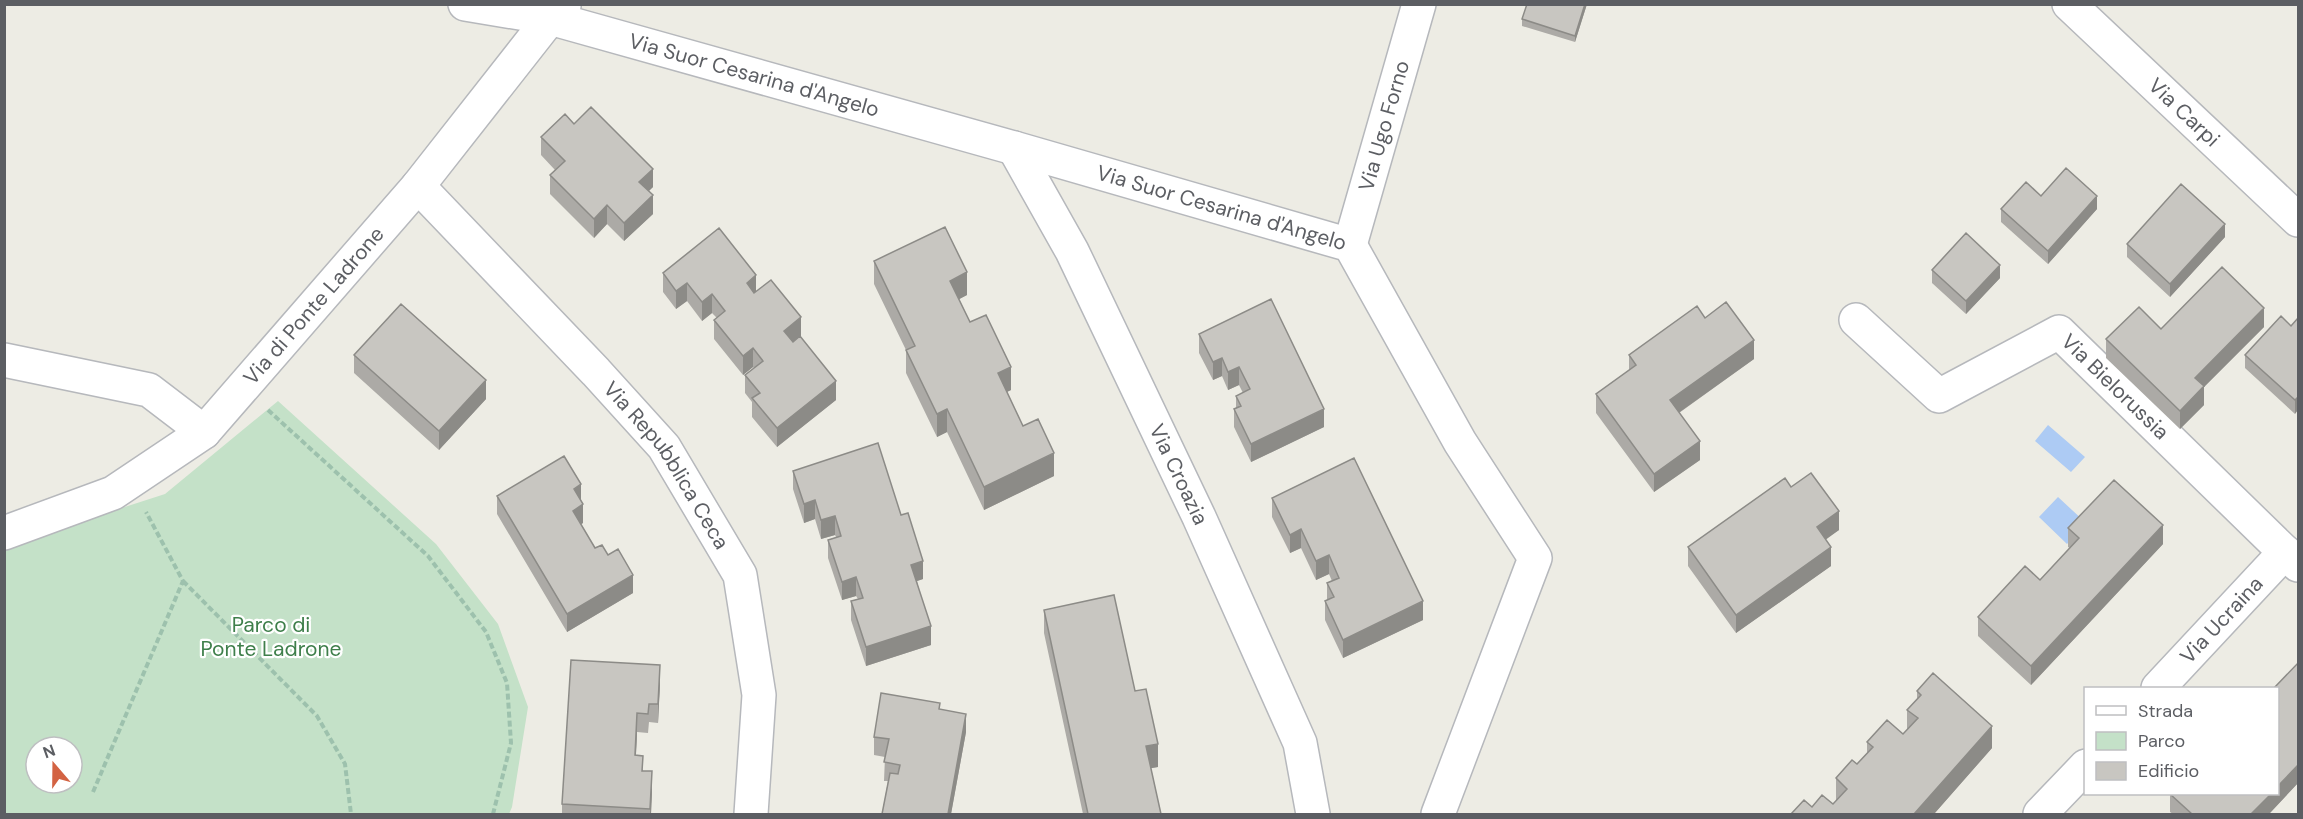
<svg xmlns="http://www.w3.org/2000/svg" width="2303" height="819" font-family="'DM Sans',sans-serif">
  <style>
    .green { fill: #c4e1c8; fill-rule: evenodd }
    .water { fill: #adcbf4 }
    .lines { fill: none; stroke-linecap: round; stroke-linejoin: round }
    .minor-casing { stroke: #b6b8bc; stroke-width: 36 }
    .path { stroke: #9dc1ad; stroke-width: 4; stroke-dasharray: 6 3; stroke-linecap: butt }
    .minor { stroke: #fff; stroke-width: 33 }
    .wall { fill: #acaaa6 }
    .shaded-wall { fill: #8c8b87 }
    .building { fill: #c8c6c1; stroke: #8c8b87; stroke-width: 1.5 }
    .labels { text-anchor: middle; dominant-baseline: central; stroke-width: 4.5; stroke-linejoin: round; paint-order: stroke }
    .street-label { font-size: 21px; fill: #5c5e63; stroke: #fff }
    .park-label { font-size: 21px; fill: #3f7f4b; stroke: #fff }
  </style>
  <rect width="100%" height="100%" fill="#edece4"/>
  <path class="green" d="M278,401L436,544L498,624L528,707L512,807L509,814H5L4,546L165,494ZM36,747H72V783H36Z"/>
  <path class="water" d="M2048,425L2085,457L2071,472L2035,441Z
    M2058,497L2086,523L2067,544L2039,517Z"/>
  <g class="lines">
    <g class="minor-casing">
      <g id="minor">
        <path id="s1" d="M465,4L550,18L1014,148L1350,245L1460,442L1535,558L1438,814"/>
        <path id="s2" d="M2069,4L2298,220"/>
        <path id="s3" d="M1014,148L1072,251L1199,517L1300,743L1313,814"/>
        <path id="s4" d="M418,186L596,372L664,447L740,575L759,695L751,814"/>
        <path id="s5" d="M1350,245L1419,4"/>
        <path id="s6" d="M1856,320L1939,396L2059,332L2298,565"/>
        <path d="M4,360L149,390L204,432"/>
        <path id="s7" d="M4,533L113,493L204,432L418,186L550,18L564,6"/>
        <path id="s8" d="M2158,688L2285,552"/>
        <path d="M2040,814L2086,766"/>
      </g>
    </g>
    <path class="path" d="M268,410L428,556L486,632L507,683L511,743L493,814
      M183,581L317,716L345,764L351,814
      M93,792L183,581L146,512"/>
    <use href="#minor" class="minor"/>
  </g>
  <path class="wall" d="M1527,4H1587L1575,42L1522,26V19Z
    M574,124L653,187L649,191L653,214L624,241L607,224L594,238L550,194V175L555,170L541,155V137Z
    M2041,196L2097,209L2048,264L2001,222V209Z
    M2225,237L2170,297L2127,257V244Z
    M874,261L967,295L959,299L970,322L1011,390L1007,392L1023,426L1054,476L984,510L947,432L937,437L906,373V350L874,284Z
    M1932,270L2000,278L1966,314L1932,283Z
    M663,273L756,291L801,336H800L836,400L777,447L752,417V402L745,393V375L754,368L753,367L743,375L714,339V320L717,318L712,313L702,321L687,301L676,309L663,292Z
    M1705,318L1754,359L1679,413L1700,460L1654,492L1596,413V394L1629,370V355Z
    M2298,318L2295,414L2245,368V355L2291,326Z
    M2264,327L2204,387V405L2180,429L2106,358V339L2161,329Z
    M1199,334L1324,427L1251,462L1234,427V409L1236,408V396L1243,393L1239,385L1228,390L1222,376L1213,380L1199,353Z
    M354,355L486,399L439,450L354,373Z
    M793,471L923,579L917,581L931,645L866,666L851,620V601L858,599L856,596L842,600L828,558V540L836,537L835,535L821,539L815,519L804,523L793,489Z
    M1791,487L1839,530L1825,539L1831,566L1736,633L1688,566V547Z
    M497,496L581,502L583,523L581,524L595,548L608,555L633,593L567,632L497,514Z
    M1272,498L1423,620L1343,658L1325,620V601L1327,600V583L1332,581L1329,574L1316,580L1301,548L1290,553L1272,517Z
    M2068,528L2163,544L2031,685L1978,636V617L2040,580L2070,548L2068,547Z
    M1044,610L1135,691L1158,767L1151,768L1161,814H1083L1044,633Z
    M660,683L658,723L649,722L648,733L637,732L636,755L652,790L651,814H562V804Z
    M1917,691L1992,748L1934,814H1791L1812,807L1833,804L1836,801V778L1857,764L1867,753V742L1903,734L1907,730V710L1917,699Z
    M940,709L966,732L951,814H882L888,781H884L885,757L874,755V737Z
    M2298,783L2269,814H2173L2170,812V794H2277Z"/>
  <path class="shaded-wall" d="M1585,4H1587L1575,42V36Z
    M653,169V187L639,200V182Z
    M653,195V214L624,241V223Z
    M2097,196V209L2048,264V251Z
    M607,205V224L594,238V219Z
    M2225,224V237L2170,297V284Z
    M2000,265V278L1966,314V301Z
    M967,272V295L950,304V281Z
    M756,275V294L747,301V283Z
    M687,283V301L676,309V291Z
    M712,294V313L702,321V302Z
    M2264,308V327L2204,387V405L2180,429V411L2195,378Z
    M801,317V336L784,349V331Z
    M1754,340V359L1670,419V400Z
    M753,348V367L743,375V356Z
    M1222,358V376L1213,380V362Z
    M1011,367V390L998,396V373Z
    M1239,367V385L1228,390V372Z
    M486,380V399L439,450V431Z
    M836,381V400L777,447V428Z
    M2298,397V410L2295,414V400Z
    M947,409V432L937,437V414Z
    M1324,409V427L1251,462V444Z
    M1700,441V460L1654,492V474Z
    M1054,453V476L984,510V487Z
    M581,484V503L574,489Z
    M815,500V519L804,523V504Z
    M583,504V523L573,529V511Z
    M1839,511V530L1817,546V527Z
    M835,516V535L821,539V520Z
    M2163,525V544L2031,685V666Z
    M1301,529V548L1290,553V535Z
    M1831,547V566L1736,633V615Z
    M1329,555V574L1316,580V561Z
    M923,561V579L911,583V565Z
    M633,575V593L567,632V614Z
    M856,577V596L842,600V582Z
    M1423,601V620L1343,658V640Z
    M931,626V645L866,666V647Z
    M660,665V683L658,723V704Z
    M637,713V732L635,774V755Z
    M966,714V732L951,814H948Z
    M1992,726V748L1934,814H1914Z
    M1158,744V767L1146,769V746Z
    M2298,765V783L2269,814H2251L2271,794H2277V787Z
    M652,771V790L651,814H650Z"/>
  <path class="building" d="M1527,4H1585L1575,36L1522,19Z
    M591,107L653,169L639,182L653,195L624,223L607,205L594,219L550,175L565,161L541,137L565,114L574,124Z
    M2066,168L2097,196L2048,251L2001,209L2026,182L2041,196Z
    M2181,184L2225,224L2170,284L2127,244Z
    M945,227L967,272L950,281L970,322L986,315L1011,367L998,373L1023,426L1038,419L1054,453L984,487L947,409L937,414L906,350L915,346L874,261Z
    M719,228L756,275L747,283L754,293L771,280L801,317L784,331L793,342L800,336L836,381L777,428L752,398L760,393L745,375L763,361L753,348L743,356L714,320L725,311L712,294L702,302L687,283L676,291L663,273Z
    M1966,233L2000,265L1966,301L1932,270Z
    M2222,267L2264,308L2195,378L2204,386L2180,411L2106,339L2139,307L2161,329Z
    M1271,299L1324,409L1251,444L1234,409L1241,406L1236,396L1250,389L1239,367L1228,372L1222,358L1213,362L1199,334Z
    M1726,302L1754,340L1670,400L1700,441L1654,474L1596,394L1636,365L1629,355L1697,306L1705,318Z
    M401,304L486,380L439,431L354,355Z
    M2281,316L2291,326L2298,318V397L2295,400L2245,355Z
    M878,443L901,515L908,513L923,561L911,565L931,626L866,647L851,601L863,598L856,577L842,582L828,540L841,536L835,516L821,520L815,500L804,504L793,471Z
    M564,456L581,484L574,489L583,504L573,511L595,548L602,545L608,555L618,549L633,575L567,614L497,496Z
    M1354,458L1423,601L1343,640L1325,601L1334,597L1327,583L1339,578L1329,555L1316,561L1301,529L1290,535L1272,498Z
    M1811,473L1839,511L1817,527L1831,547L1736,615L1688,547L1785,478L1791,487Z
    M2114,480L2163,525L2031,666L1978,617L2025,566L2040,580L2079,538L2068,528Z
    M1114,595L1135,691L1146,689L1158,744L1146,746L1161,814H1088L1044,610Z
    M571,660L660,665L658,704H649L648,714L637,713L635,755L643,756L642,771H652L650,809L562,804Z
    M2298,663V765L2277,787V688H2274Z
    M1933,673L1992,726L1914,814H1791L1804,800L1812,807L1822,795L1833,804L1847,789L1836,778L1852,760L1857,764L1873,747L1867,742L1887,720L1903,734L1918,718L1907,710L1921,695L1917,691Z
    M881,693L940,703L939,709L966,714L948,814H882L890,773L898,774L900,765L884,762L889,739L874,737Z
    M2170,794H2271L2251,814H2192Z"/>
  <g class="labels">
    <g class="street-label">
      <text stroke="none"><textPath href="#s1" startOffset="298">Via Suor Cesarina d'Angelo</textPath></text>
      <text stroke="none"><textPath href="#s2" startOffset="158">Via Carpi</textPath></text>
      <text stroke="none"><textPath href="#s5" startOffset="124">Via Ugo Forno</textPath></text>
      <text stroke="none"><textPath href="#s1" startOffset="784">Via Suor Cesarina d'Angelo</textPath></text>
      <text stroke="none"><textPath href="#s7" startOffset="393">Via di Ponte Ladrone</textPath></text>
      <text stroke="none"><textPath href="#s6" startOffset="327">Via Bielorussia</textPath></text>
      <text stroke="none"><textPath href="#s4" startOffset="375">Via Repubblica Ceca</textPath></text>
      <text stroke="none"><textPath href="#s3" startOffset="366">Via Croazia</textPath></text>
      <text stroke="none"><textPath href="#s8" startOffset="93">Via Ucraina</textPath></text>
    </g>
    <g class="park-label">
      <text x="271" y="625">Parco di<tspan x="271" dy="24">Ponte Ladrone</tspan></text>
    </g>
  </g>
  <rect width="2303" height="819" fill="none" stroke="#5c5e63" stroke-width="12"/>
  <rect x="2084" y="687" width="195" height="108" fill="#ffffff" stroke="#bebfc1" stroke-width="1.5"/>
  <rect x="2096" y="706" width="30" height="9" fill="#ffffff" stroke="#bebfc1" stroke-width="1.5"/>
  <text x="2138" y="717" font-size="18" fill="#5c5e63">Strada</text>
  <rect x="2096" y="732" width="30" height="18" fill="#c4e1c8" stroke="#bebfc1" stroke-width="1.5"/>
  <text x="2138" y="747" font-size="18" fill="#5c5e63">Parco</text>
  <rect x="2096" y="762" width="30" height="18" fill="#c8c6c1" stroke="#bebfc1" stroke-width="1.5"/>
  <text x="2138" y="777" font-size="18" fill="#5c5e63">Edificio</text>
  <g transform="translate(54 765) rotate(340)"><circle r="28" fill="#ffffff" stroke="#bebfc1" stroke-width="1.5"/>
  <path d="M0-4.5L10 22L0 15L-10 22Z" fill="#d36343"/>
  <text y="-9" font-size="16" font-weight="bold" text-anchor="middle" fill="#5c5e63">N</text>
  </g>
</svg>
